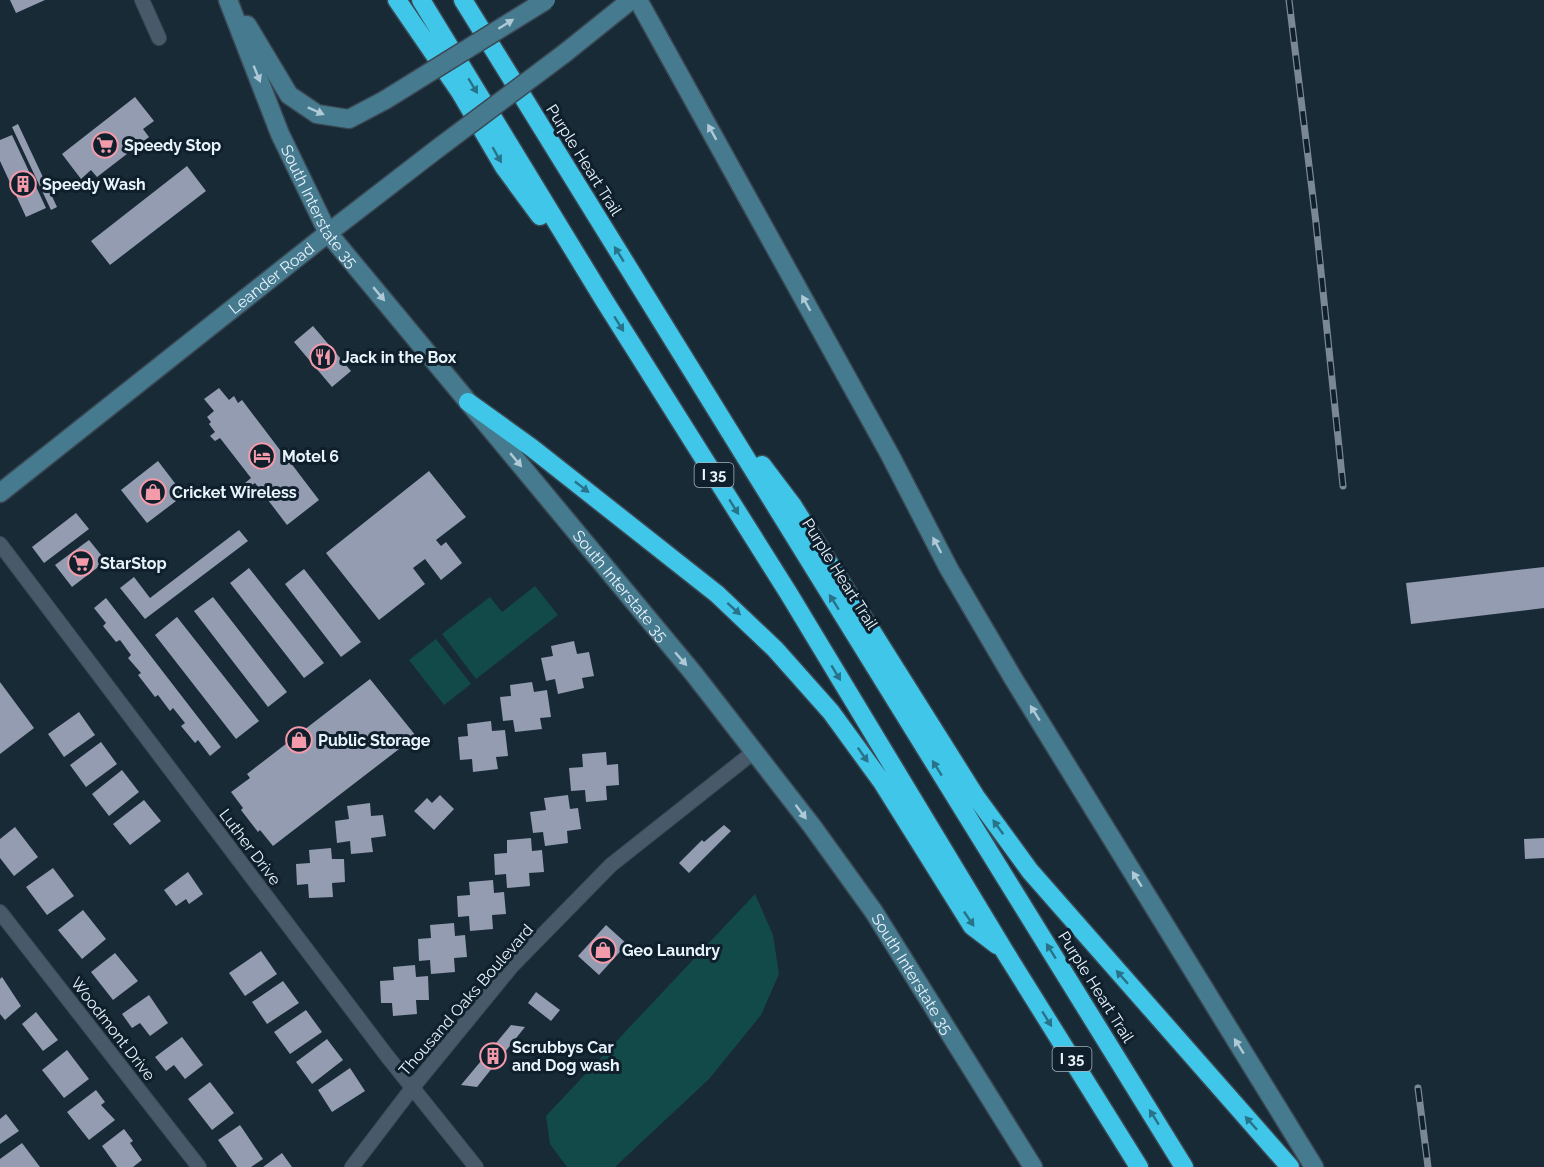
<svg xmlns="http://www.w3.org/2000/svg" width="1544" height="1167" font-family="Raleway,sans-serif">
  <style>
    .water { fill: #124a49 }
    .building { fill: #939cb1 }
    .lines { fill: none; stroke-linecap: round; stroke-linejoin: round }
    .street-casing { stroke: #3a4853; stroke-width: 16 }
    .secondary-casing { stroke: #3a4853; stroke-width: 21 }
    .highway-casing { stroke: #3a4853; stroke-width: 21 }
    .street { stroke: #485a69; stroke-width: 14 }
    .secondary { stroke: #467a8f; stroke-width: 18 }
    .highway { stroke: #40c6e8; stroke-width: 18 }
    .rail-casing { stroke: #7a8893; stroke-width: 7 }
    .rail { stroke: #0f202c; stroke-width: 4.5; stroke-dasharray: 14; stroke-linecap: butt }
    .secondary-bridge-casing { stroke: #3a4853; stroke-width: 21; stroke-linecap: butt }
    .secondary-bridge { stroke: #467a8f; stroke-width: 18 }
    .oneway { fill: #afc9d6 }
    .oneway2 { fill: #28738a }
    .labels { text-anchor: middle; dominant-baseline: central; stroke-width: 6; stroke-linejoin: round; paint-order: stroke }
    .shield { fill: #0f202c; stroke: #a7b4be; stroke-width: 1.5 }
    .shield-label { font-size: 15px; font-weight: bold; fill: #e8f3fc }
    .poi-label { font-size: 16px; font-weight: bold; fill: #e8f3fc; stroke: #0f202c; text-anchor: start }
    .street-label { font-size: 16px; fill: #e8f3fc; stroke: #0f202c }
  </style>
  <rect width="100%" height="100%" fill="#192a37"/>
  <path class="water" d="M535,586L558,615L476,679L442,634L490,597L502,612Z
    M436,639L471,684L444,705L409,660Z
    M755,894L773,935L779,974L761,1015L709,1079L615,1167H567L550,1144L546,1116Z"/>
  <path class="building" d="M10,0H45L16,13Z
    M135,97L154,121L143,129L149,137L97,177L91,170L81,179L62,154Z
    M18,124L57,207L51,210L12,127Z
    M12,135L46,208L26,217L0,161V140Z
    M187,166L206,191L110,265L91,241Z
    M313,326L351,371L332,387L294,342Z
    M219,388L229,400L234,396L238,403L242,400L283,454L289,449L292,454L287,458L319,500L287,525L255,483L249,487L245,483L251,478L220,438L215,441L210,436L215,432L209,424L211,422L207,417L214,411L204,399Z
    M158,461L184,495L147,523L121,490Z
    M429,471L466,517L436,540L441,546L446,542L462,563L441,580L425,559L413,568L425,584L379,620L326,553Z
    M76,513L89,529L44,563L32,547Z
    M239,530L248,541L145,619L120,588L134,577L150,598Z
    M89,540L106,561L72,587L55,565Z
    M1544,567V608L1411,624L1406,583Z
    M249,568L324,663L304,678L230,583Z
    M304,569L361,642L341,657L285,584Z
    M213,597L287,692L268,707L194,611Z
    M106,598L221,747L210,756L198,740L195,743L181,726L185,723L173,708L170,711L158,695L155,697L138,675L141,673L128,658L131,655L120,640L116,642L103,626L106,623L94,608Z
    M177,617L259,721L236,739L155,635Z
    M574,641L577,654L589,652L594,676L582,678L584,688L558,694L555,679L546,681L541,658L553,656L551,646Z
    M370,679L416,736L273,846L260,830L258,832L241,810L243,808L231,792L250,778L247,774Z
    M0,682L34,728L0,754Z
    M532,682L534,692L547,690L551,717L540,718L542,729L515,732L513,720L503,721L500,697L511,696L510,685Z
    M79,712L95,735L64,757L48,734Z
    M491,721L492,731L505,730L508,756L496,757L498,769L473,772L472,759L460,760L458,737L468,736L467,724Z
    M101,742L117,764L86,787L70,765Z
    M606,752L607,765L618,764L619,785L606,786L607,800L586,802L585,790L571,791L569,768L583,767L582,754Z
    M122,770L139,792L109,816L92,794Z
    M440,795L454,809L434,830L414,811L427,798L432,803Z
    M568,795L570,809L578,808L581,829L567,831L568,843L545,846L543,832L533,833L530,812L546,810L544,798Z
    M144,800L161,821L130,845L113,824Z
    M370,803L371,816L383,815L386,836L371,838L373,852L351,854L350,841L337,843L335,821L349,819L347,806Z
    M724,825L731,831L689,873L679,863L702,840L704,842Z
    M15,827L38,857L14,876L0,858V839Z
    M531,838L532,851L542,850L544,872L529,873L530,886L507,888L506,874L495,875L494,854L507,853V840Z
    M1544,838V858L1525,859L1524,839Z
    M331,848L332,859H344L345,882L332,883L333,897L309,898L308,884L297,885L296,864L310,863L309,850Z
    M53,868L74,896L47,915L26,887Z
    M188,872L203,894L189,904L186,899L176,906L164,890Z
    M493,880L494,893L504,892L506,914L492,915L493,929L470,931L469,916L458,917L457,896L470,895L469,882Z
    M83,910L106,939L82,959L58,930Z
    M454,923L455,936L465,935L467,957L454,958L455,972L431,974L430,960L419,961L418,939L431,938L430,925Z
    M606,925L627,944L599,975L578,956Z
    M261,951L277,974L245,996L229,973Z
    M115,953L138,981L113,1000L91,972Z
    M415,965L416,977L428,976L429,1000H416L417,1014L393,1016L392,1003H381L380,981L394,980L393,967Z
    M2,977L21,1006L5,1020L0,1014V979Z
    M283,981L299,1003L267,1024L252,1002Z
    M536,992L560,1010L551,1021L528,1003Z
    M149,995L168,1023L150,1036L140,1023L132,1028L122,1014Z
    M306,1010L322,1032L290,1054L274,1032Z
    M36,1012L58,1040L43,1051L22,1024Z
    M511,1025L525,1027L477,1087L461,1085Z
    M182,1037L203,1065L185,1079L174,1065L166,1071L155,1057Z
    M327,1039L343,1060L312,1084L296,1062Z
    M67,1050L89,1079L64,1098L42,1070Z
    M350,1068L365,1091L332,1112L318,1090Z
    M210,1082L234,1113L212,1130L188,1099Z
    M96,1090L105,1102L101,1105L115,1120L89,1140L67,1112Z
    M6,1114L19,1131L0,1144V1119Z
    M240,1125L263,1159L251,1167H237L218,1140Z
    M124,1129L133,1141L130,1143L142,1160L133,1167H117L102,1146Z
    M22,1143L40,1167H0V1159Z
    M282,1153L292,1167H263Z"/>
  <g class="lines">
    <g class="street-casing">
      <path id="street" d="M142,0L159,38
        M0,544L387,1056L476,1167
        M0,912L199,1167
        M352,1167L413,1087L512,966L611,865L755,751"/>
    </g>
    <g class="secondary-casing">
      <g id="secondary">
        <path id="s1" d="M228,0L280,134L328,233L694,674L812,826L874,912L1033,1167"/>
        <path d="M638,0L890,455L949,569L1013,678L1314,1167"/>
        <path d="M247,25L289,95L317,114L349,119L385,100"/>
        <path d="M565,53L631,0"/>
        <path id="s2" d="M0,493L328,233L437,149"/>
      </g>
    </g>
    <g class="highway-casing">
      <path id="highway" d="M397,0L460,92L504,167L540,216
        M421,0L604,300L789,594L1005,952L1139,1167
        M463,0L1184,1167
        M468,402L532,448L717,594L775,649L831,712L882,782L972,926L997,945
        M762,465L793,506L976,797L1030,871L1290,1167"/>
    </g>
    <use href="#street" class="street"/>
    <use href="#secondary" class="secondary"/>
    <use href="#highway" class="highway"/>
    <g class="rail-casing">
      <path id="rail" d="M1289,0L1316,223L1343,486
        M1418,1088L1428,1167"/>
    </g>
    <use href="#rail" class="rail"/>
    <g class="secondary-bridge-casing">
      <path id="secondary-bridge" d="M385,100L546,0
        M437,149L565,53"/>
    </g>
    <use href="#secondary-bridge" class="secondary-bridge"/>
  </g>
  <defs><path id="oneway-solid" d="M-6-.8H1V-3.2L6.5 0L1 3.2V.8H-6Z" transform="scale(1.5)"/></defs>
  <g class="oneway">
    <use href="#oneway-solid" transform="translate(506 24) rotate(-32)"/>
    <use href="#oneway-solid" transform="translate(257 74) rotate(68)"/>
    <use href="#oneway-solid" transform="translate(316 111) rotate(24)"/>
    <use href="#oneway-solid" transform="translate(712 132) rotate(-119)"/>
    <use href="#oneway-solid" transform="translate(379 294) rotate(50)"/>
    <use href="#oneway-solid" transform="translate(806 303) rotate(-119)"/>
    <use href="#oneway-solid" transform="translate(516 460) rotate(50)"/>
    <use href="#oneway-solid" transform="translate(937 545) rotate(-118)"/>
    <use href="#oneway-solid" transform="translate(681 659) rotate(49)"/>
    <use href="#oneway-solid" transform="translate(1035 713) rotate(-122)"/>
    <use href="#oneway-solid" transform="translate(801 812) rotate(53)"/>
    <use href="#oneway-solid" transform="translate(1137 879) rotate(-122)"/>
    <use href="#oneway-solid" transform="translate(1239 1046) rotate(-122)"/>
  </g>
  <g class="oneway2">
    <use href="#oneway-solid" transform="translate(473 86) rotate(59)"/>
    <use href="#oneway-solid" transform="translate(497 155) rotate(60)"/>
    <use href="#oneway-solid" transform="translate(619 254) rotate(-122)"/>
    <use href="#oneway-solid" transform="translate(619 324) rotate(58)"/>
    <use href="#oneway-solid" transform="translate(582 487) rotate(38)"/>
    <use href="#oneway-solid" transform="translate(734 507) rotate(58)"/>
    <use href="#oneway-solid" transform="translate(834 602) rotate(-122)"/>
    <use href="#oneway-solid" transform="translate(734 609) rotate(42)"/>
    <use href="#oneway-solid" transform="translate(836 673) rotate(59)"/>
    <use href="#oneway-solid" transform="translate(863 755) rotate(55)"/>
    <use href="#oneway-solid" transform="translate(937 768) rotate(-122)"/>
    <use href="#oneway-solid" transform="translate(998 827) rotate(-126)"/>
    <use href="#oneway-solid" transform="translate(969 919) rotate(56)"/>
    <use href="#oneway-solid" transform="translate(1051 951) rotate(-122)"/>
    <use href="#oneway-solid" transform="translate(1122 977) rotate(-131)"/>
    <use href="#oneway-solid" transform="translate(1047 1019) rotate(58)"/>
    <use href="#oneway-solid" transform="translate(1154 1117) rotate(-122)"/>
    <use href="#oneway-solid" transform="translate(1251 1123) rotate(-132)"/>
  </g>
  <defs>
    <g id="supermarket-ring" transform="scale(1.35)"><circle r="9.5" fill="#0f202c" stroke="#f39aab" stroke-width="1.5"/><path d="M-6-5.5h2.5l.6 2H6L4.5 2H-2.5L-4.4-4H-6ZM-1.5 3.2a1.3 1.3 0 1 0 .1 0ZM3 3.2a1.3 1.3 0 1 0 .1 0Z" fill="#f39aab"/></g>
    <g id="building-ring" transform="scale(1.35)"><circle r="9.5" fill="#0f202c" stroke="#f39aab" stroke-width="1.5"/><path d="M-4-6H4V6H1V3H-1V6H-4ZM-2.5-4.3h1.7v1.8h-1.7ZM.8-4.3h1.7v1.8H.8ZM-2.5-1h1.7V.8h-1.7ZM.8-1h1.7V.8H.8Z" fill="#f39aab"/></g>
    <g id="restaurant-ring" transform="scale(1.35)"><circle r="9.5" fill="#0f202c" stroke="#f39aab" stroke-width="1.5"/><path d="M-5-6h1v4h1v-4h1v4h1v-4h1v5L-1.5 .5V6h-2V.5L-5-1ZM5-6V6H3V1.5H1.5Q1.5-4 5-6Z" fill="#f39aab"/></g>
    <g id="hotel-ring" transform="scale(1.35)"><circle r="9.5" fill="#0f202c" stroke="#f39aab" stroke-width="1.5"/><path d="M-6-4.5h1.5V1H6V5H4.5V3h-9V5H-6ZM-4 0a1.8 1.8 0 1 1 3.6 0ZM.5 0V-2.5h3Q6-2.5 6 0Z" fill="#f39aab"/></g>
    <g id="shop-ring" transform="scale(1.35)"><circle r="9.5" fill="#0f202c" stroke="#f39aab" stroke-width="1.5"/><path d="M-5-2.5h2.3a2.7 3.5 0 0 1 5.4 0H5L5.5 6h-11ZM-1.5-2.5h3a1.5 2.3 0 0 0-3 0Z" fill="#f39aab"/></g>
  </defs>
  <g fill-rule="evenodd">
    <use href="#supermarket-ring" x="105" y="145"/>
    <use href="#building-ring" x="23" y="184"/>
    <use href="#restaurant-ring" x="323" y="357"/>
    <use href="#hotel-ring" x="262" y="456"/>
    <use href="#shop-ring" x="153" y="492"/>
    <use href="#supermarket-ring" x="81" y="563"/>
    <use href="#shop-ring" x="299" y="740"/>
    <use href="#shop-ring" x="603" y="950"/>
    <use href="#building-ring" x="493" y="1056"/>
  </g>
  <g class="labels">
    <g class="shield">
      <rect x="694.5" y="463" width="39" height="24" rx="4.5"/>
      <rect x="1052.5" y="1047" width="39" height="24" rx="4.5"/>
    </g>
    <g class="shield-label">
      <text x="714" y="475">I 35</text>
      <text x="1072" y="1059">I 35</text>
    </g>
    <g class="poi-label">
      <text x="124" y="145">Speedy Stop</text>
      <text x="42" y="184">Speedy Wash</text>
      <text x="342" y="357">Jack in the Box</text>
      <text x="282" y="456">Motel 6</text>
      <text x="172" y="492">Cricket Wireless</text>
      <text x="100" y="563">StarStop</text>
      <text x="318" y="740">Public Storage</text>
      <text x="622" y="950">Geo Laundry</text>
      <text x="512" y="1047">Scrubbys Car<tspan x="512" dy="18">and Dog wash</tspan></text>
    </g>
    <g class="street-label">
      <text transform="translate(584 160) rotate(58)">Purple Heart Trail</text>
      <text stroke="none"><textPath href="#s1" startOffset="226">South Interstate 35</textPath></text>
      <text stroke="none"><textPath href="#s2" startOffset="346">Leander Road</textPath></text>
      <text transform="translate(840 574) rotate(58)">Purple Heart Trail</text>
      <text stroke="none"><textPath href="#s1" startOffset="712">South Interstate 35</textPath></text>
      <text transform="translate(250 847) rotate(53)">Luther Drive</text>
      <text stroke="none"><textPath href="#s1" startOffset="1198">South Interstate 35</textPath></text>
      <text transform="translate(1096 987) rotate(58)">Purple Heart Trail</text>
      <text transform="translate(466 1000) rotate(-49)">Thousand Oaks Boulevard</text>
      <text transform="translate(113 1029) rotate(52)">Woodmont Drive</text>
    </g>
  </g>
</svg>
